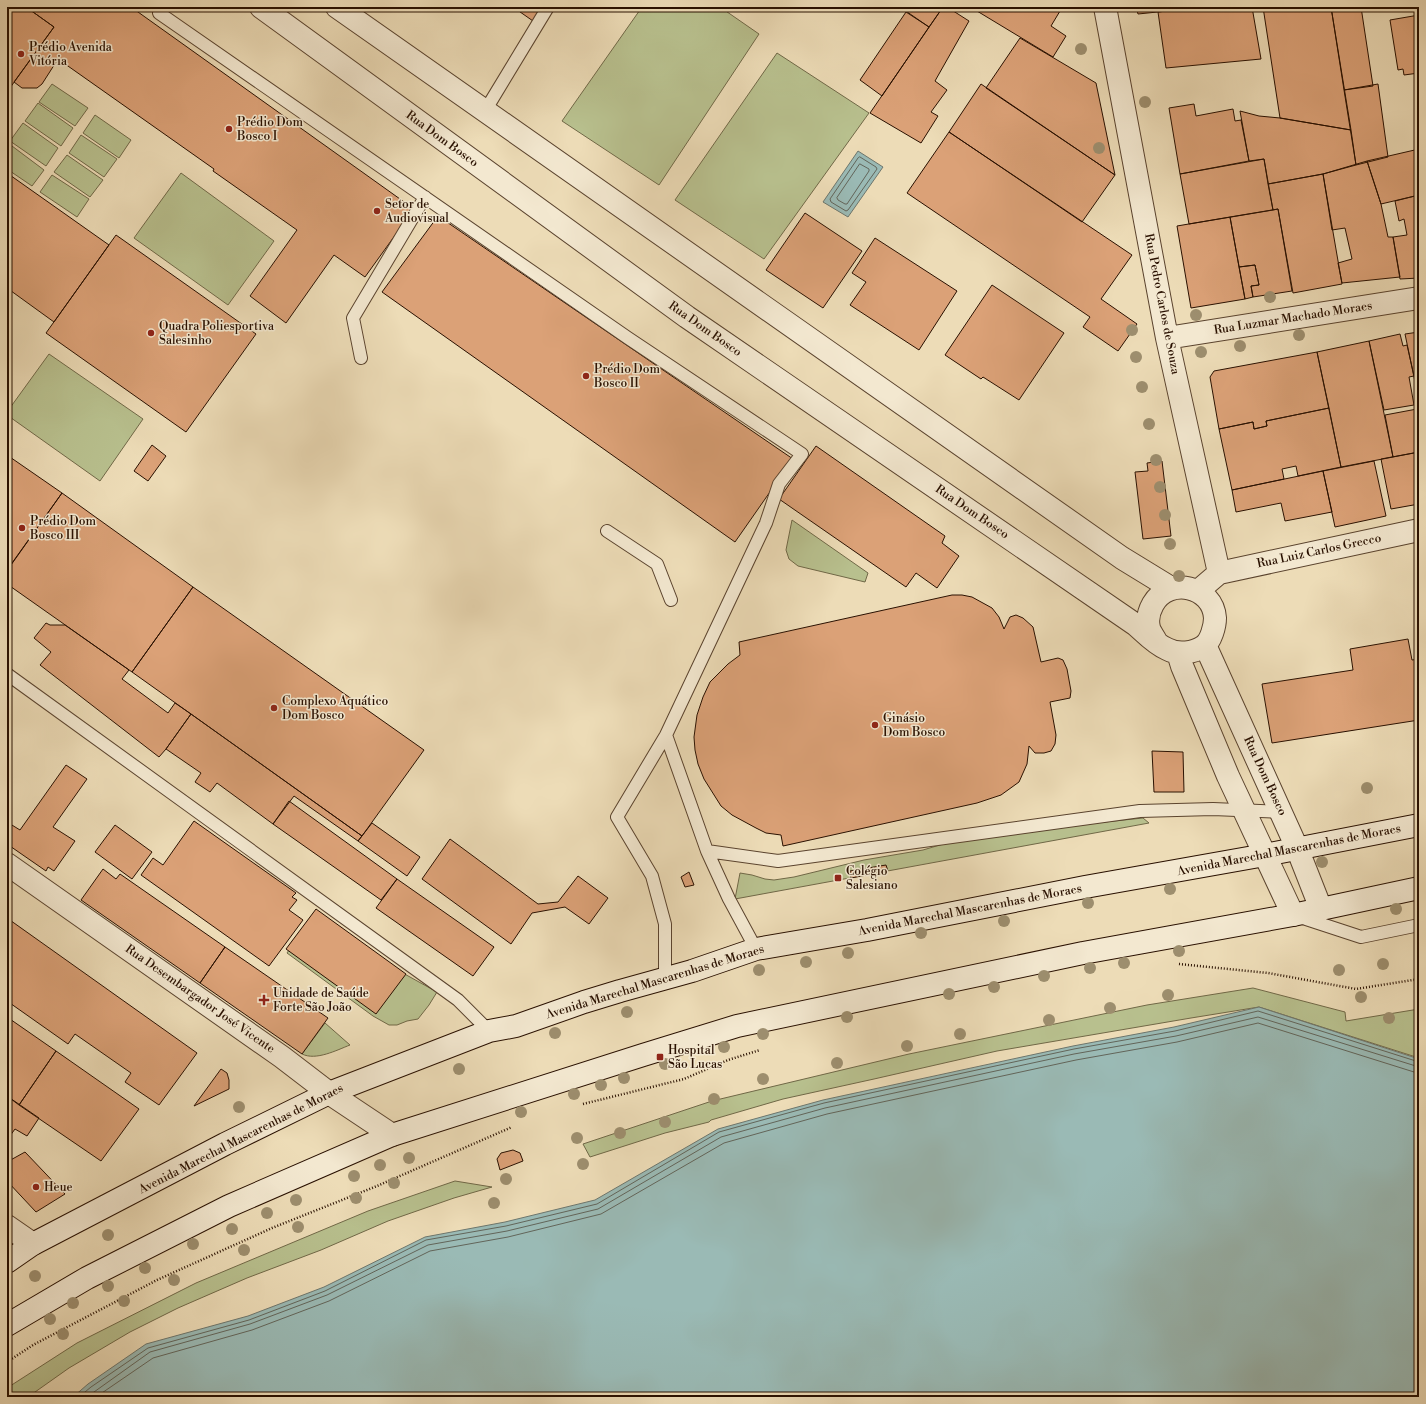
<svg xmlns="http://www.w3.org/2000/svg" width="1426" height="1404" font-family="'Libre Bodoni',serif">
  <style>
    .green { fill: #b8c08e; stroke: #706847 }
    .water { fill: #9abab5; stroke: #6d766d }
    .lines { fill: none; stroke-linecap: round; stroke-linejoin: round }
    .shore { stroke: #62655a; stroke-width: 1 }
    .building { fill: #dba177; stroke: #291000 }
    .service-casing { stroke: #5a432e; stroke-width: 14 }
    .minor-casing { stroke: #5a432e; stroke-width: 24 }
    .secondary-casing { stroke: #291000; stroke-width: 24 }
    .path { stroke: #291000; stroke-width: 2.5; stroke-dasharray: 1 2; stroke-linecap: butt }
    .service { stroke: #f3e8d0; stroke-width: 12 }
    .minor { stroke: #f3e8d0; stroke-width: 22 }
    .secondary { stroke: #f3e8d0; stroke-width: 22 }
    .tree { fill: #9d8e6e }
    .poi-dot { fill: #8f2418; stroke: #f3e8d0; stroke-width: 1.5 }
    .labels { text-anchor: middle; dominant-baseline: central; stroke-width: 3; stroke-linejoin: round; paint-order: stroke }
    .poi-label { font-size: 12px; fill: #291000; stroke: #f3e8d0; text-anchor: start }
    .street-label { font-size: 12px; fill: #291000; stroke: #f3e8d0 }
  </style>
  <rect width="100%" height="100%" fill="#eddcb7"/>
  <filter id="stains"><feTurbulence type="fractalNoise" baseFrequency=".005" numOctaves="4"/><feColorMatrix values="0 0 0 0 .2 0 0 0 0 .09 0 0 0 0 .02 0 0 0 .5 -.17"/></filter>
  <radialGradient id="worn" r=".72"><stop offset=".6" stop-color="#630" stop-opacity="0"/><stop offset="1" stop-color="#630" stop-opacity=".3"/></radialGradient>
  <path class="green" d="M642,7H720L759,34L659,185L562,121Z
    M777,53L869,113L764,259L675,200Z
    M52,84L88,108L75,126L39,102Z
    M38,103L73,128L61,146L25,121Z
    M95,115L131,140L119,158L83,133Z
    M23,123L58,148L46,166L10,141Z
    M81,135L117,159L104,177L69,153Z
    M8,143L44,170L32,186L7,169V145Z
    M67,155L103,180L90,197L54,172Z
    M181,173L274,241L228,305L134,238Z
    M52,175L89,199L77,217L40,192Z
    M49,354L143,419L100,481L7,415V412Z
    M792,520L868,573L865,582L798,566L789,559L786,550Z
    M1143,818L1149,823L735,899L740,873L752,875L765,879L774,880L794,877L864,860L923,850L970,836Z
    M289,950L401,972L437,992L429,1005L418,1019L407,1021L397,1025H389L373,1016L287,953Z
    M1253,988L1345,1012L1346,1021L1419,1009V1058L1259,1007L1191,1018L997,1051L874,1079L783,1099L711,1120L709,1122L665,1133L590,1157L583,1144L712,1101L909,1054L1147,1005Z
    M325,1023L350,1045C337,1050 316,1061 302,1054Z
    M455,1181L492,1187L454,1198L388,1221L321,1250L247,1278L178,1308L130,1332L69,1368L28,1397H7V1388L77,1343L196,1283L368,1211Z"/>
  <path class="water" d="M858,151L883,167L848,217L823,202Z
    M1259,1007L1419,1059V1397H73L88,1384L146,1344L248,1316L324,1287L425,1237L505,1222L595,1200L718,1129L823,1100L1073,1046L1174,1027Z"/>
  <g class="lines">
    <path class="shore" d="M860,157L876,167L877,169L848,210L846,211L831,202L830,199L858,158Z
      M860,164L869,169V171L847,204H845L838,200L837,198Z
      M79,1397L91,1387L148,1348L249,1320L325,1291L426,1240L506,1226L597,1204L719,1132L824,1103L1074,1049L1175,1031L1258,1011L1419,1062
      M87,1397L150,1352L250,1324L327,1295L428,1245L507,1231L598,1209L721,1137L825,1108L1074,1054L1176,1036L1258,1017L1419,1067
      M96,1397L153,1358L252,1330L329,1301L430,1251L508,1237L601,1214L724,1143L827,1114L1076,1060L1177,1042L1258,1023L1414,1072L1419,1073"/>
  </g>
  <path class="building" d="M14,7H26L54,27L7,92V17Z
    M26,7H131L414,209L365,277L334,255L286,323L250,296L297,230L213,171L214,169L58,59L42,84L37,88H22L14,82L54,27Z
    M513,7H543L533,21Z
    M900,7H943L929,27Z
    M943,7H947L969,21L935,81L947,90L931,112L938,116L921,143L870,113Z
    M972,7H1054L1060,11L1051,26L1066,36L1053,57L972,8Z
    M1136,7H1195L1196,8L1138,14Z
    M1200,7H1252L1261,59L1166,68L1158,12Z
    M1263,7H1331L1351,130L1280,118Z
    M1331,7H1361L1373,86L1344,90Z
    M906,12L929,27L882,96L860,80Z
    M1419,15V73L1404,75L1403,69L1398,70L1390,20Z
    M1020,38L1096,83L1115,175L986,88Z
    M981,84L1115,175L1082,222L949,132Z
    M1378,84L1388,157L1356,165L1344,90Z
    M1194,104L1196,116L1233,109L1235,121L1241,120L1249,161L1180,174L1169,108Z
    M1240,111L1259,116L1280,118L1351,130L1356,165L1323,174L1268,184L1264,159L1249,161Z
    M949,132L1132,255L1101,299L1137,324L1118,351L1083,327L1090,317L907,193Z
    M1419,149V195L1381,204L1367,161Z
    M1264,159L1273,210L1189,224L1180,174Z
    M1367,161L1381,204L1388,237H1393L1400,277L1342,283L1338,263L1352,259L1345,228L1332,230L1323,174Z
    M7,173L109,245L54,322L7,288Z
    M1323,174L1342,284L1293,293L1278,209L1273,210L1268,184Z
    M1419,195V278L1400,279L1393,237L1407,235L1404,219L1399,221L1395,201Z
    M1278,209L1292,291L1253,297L1251,286L1259,285L1255,265L1239,267L1230,217Z
    M805,213L862,251L823,308L766,270Z
    M438,216L793,459L735,542L382,292Z
    M1230,217L1245,299L1191,308L1177,226Z
    M116,235L256,334L186,432L46,333Z
    M875,238L957,291L919,350L850,305L866,282L852,273Z
    M1255,265L1259,285L1251,286L1253,297L1245,299L1239,267Z
    M992,285L1064,333L1019,400L983,377L981,379L945,355Z
    M1419,332V401L1405,334Z
    M1400,334L1403,346L1407,345L1414,376L1409,377L1414,405L1384,410L1369,341Z
    M1369,341L1393,457L1341,467L1317,352Z
    M1317,352L1329,408L1266,421L1267,426L1254,429L1253,422L1219,429L1210,377L1214,371Z
    M1329,408L1341,467L1298,476L1296,466L1282,469L1284,479L1232,490L1219,429L1253,422L1254,429L1267,426L1266,421Z
    M1417,409L1419,418V452L1393,457L1385,415Z
    M152,445L166,456L148,481L134,471Z
    M816,446L945,536L942,543L959,556L937,588L916,573L906,587L779,499Z
    M1419,452V504L1391,509L1381,459Z
    M7,455L62,493L11,565L7,562Z
    M1162,461L1171,536L1143,539L1135,472L1148,471L1147,463Z
    M1374,461L1386,516L1335,527L1323,471Z
    M1323,471L1332,512L1285,521L1281,503L1236,512L1232,490Z
    M62,493L193,587L132,672L7,584V570Z
    M193,587L424,750L362,836L132,672Z
    M952,595H962L972,597L992,608L999,617L1004,629L1010,617L1016,615L1023,618L1033,627L1041,662L1058,658L1063,660L1067,669L1071,691L1070,698L1050,702L1056,735L1055,744L1051,751L1044,753H1035L1029,746L1027,764L1019,782L1001,795L977,803L783,846L781,835L766,833L756,828L732,815L721,806L704,779L698,764L695,750L694,737L697,715L703,697L710,682L728,664L740,655L739,642Z
    M46,623L50,625H65L129,670L122,679L168,713L175,703L191,714L166,749L159,757L40,665L51,652L34,638Z
    M1408,639L1412,660L1419,659V720L1272,743L1262,684L1353,670L1350,649Z
    M191,714L362,836L358,841L294,796L273,824L217,783L210,792L195,782L201,773L166,749Z
    M1152,751L1183,752L1184,792H1154Z
    M66,765L87,779L53,827L75,841L54,871L48,867L46,871L7,844V822L20,830Z
    M289,801L397,879L381,900L273,824Z
    M194,821L296,893L292,897L297,900L289,910L303,920L269,966L141,875L153,858L163,865Z
    M372,823L420,857L407,876L358,841Z
    M115,825L152,852L132,879L95,852Z
    M450,839L538,904L558,902L578,876L608,898L589,924L565,907L532,913L511,944L422,879Z
    M886,865L888,871L851,878L850,871Z
    M103,869L116,879L120,874L225,947L200,983L81,900Z
    M689,872L694,885L685,887L681,877Z
    M397,879L494,947L473,976L376,908Z
    M316,909L406,974L376,1014L286,949Z
    M7,918L197,1053L159,1105L125,1082L131,1073L75,1034L68,1044L7,1001Z
    M225,947L328,1018L302,1054L200,983Z
    M7,1017L56,1051L19,1105L7,1096Z
    M56,1051L139,1109L101,1161L19,1105Z
    M221,1069L227,1073L229,1080V1089L194,1106Z
    M7,1096L39,1118L27,1136L15,1129L7,1140Z
    M513,1150L520,1153L523,1161L500,1170L497,1159L501,1153Z
    M25,1152L65,1194L36,1212L7,1181V1162Z"/>
  <g class="lines">
    <g class="service-casing">
      <path id="service" d="M159,13L628,338L802,454L779,484L766,523L666,735L617,817L652,876L665,924V979
        M485,111L548,7
        M361,358L353,318L425,197
        M607,531L657,564L671,600
        M7,674L458,1000L489,1031
        M666,735L707,851L729,899L756,949
        M707,851L778,861L1140,811L1213,809L1281,812
        M1300,917L1361,937L1419,925"/>
    </g>
    <g class="minor-casing">
      <path id="minor" d="M261,7L687,317L1136,625C1145,633 1155,644 1167,649C1178,655 1194,653 1204,646C1211,641 1215,626 1215,618C1213,586 1169,576 1153,604C1149,611 1147,620 1149,628C1150,632 1154,637 1156,641
        M337,7L1122,558L1171,588
        M1105,7L1167,338L1219,573L1198,591
        M1167,338L1419,298
        M1219,573L1419,530
        M1205,645L1297,848L1321,909
        M1178,653L1182,666L1228,776L1293,915
        M7,864L282,1057L329,1093L392,1135
        M7,1226L33,1244"/>
    </g>
    <g class="secondary-casing">
      <path id="secondary" d="M7,1262L33,1244L225,1144L329,1093L489,1031L516,1026L584,1002L620,991L692,971L756,949L867,930L1085,887L1265,855L1419,825
        M7,1325L87,1278L229,1206L392,1135L643,1055L737,1026L1083,953L1293,915L1419,888"/>
    </g>
    <path class="path" d="M1179,964L1268,973L1356,989L1419,979
      M583,1104L684,1079L728,1060L760,1050
      M7,1362L33,1345L157,1280L272,1228L377,1186L512,1127"/>
    <use href="#service" class="service"/>
    <use href="#minor" class="minor"/>
    <use href="#secondary" class="secondary"/>
  </g>
  <g class="tree">
    <circle cx="1081" cy="49" r="6"/>
    <circle cx="1145" cy="102" r="6"/>
    <circle cx="1099" cy="148" r="6"/>
    <circle cx="1270" cy="297" r="6"/>
    <circle cx="1196" cy="315" r="6"/>
    <circle cx="1132" cy="330" r="6"/>
    <circle cx="1299" cy="335" r="6"/>
    <circle cx="1240" cy="346" r="6"/>
    <circle cx="1201" cy="352" r="6"/>
    <circle cx="1136" cy="357" r="6"/>
    <circle cx="1142" cy="387" r="6"/>
    <circle cx="1149" cy="424" r="6"/>
    <circle cx="1156" cy="460" r="6"/>
    <circle cx="1160" cy="487" r="6"/>
    <circle cx="1165" cy="515" r="6"/>
    <circle cx="1170" cy="544" r="6"/>
    <circle cx="1179" cy="576" r="6"/>
    <circle cx="1367" cy="788" r="6"/>
    <circle cx="1322" cy="862" r="6"/>
    <circle cx="1170" cy="889" r="6"/>
    <circle cx="1088" cy="903" r="6"/>
    <circle cx="1396" cy="909" r="6"/>
    <circle cx="1004" cy="921" r="6"/>
    <circle cx="921" cy="933" r="6"/>
    <circle cx="1179" cy="951" r="6"/>
    <circle cx="848" cy="953" r="6"/>
    <circle cx="806" cy="962" r="6"/>
    <circle cx="1124" cy="963" r="6"/>
    <circle cx="1383" cy="964" r="6"/>
    <circle cx="1090" cy="968" r="6"/>
    <circle cx="759" cy="970" r="6"/>
    <circle cx="1339" cy="970" r="6"/>
    <circle cx="1044" cy="976" r="6"/>
    <circle cx="994" cy="987" r="6"/>
    <circle cx="949" cy="994" r="6"/>
    <circle cx="1168" cy="995" r="6"/>
    <circle cx="1361" cy="997" r="6"/>
    <circle cx="1110" cy="1008" r="6"/>
    <circle cx="627" cy="1012" r="6"/>
    <circle cx="847" cy="1017" r="6"/>
    <circle cx="1389" cy="1018" r="6"/>
    <circle cx="1049" cy="1020" r="6"/>
    <circle cx="555" cy="1033" r="6"/>
    <circle cx="763" cy="1034" r="6"/>
    <circle cx="960" cy="1034" r="6"/>
    <circle cx="907" cy="1046" r="6"/>
    <circle cx="724" cy="1047" r="6"/>
    <circle cx="837" cy="1063" r="6"/>
    <circle cx="665" cy="1064" r="6"/>
    <circle cx="459" cy="1069" r="6"/>
    <circle cx="624" cy="1078" r="6"/>
    <circle cx="763" cy="1079" r="6"/>
    <circle cx="601" cy="1085" r="6"/>
    <circle cx="574" cy="1094" r="6"/>
    <circle cx="714" cy="1099" r="6"/>
    <circle cx="239" cy="1107" r="6"/>
    <circle cx="521" cy="1112" r="6"/>
    <circle cx="665" cy="1122" r="6"/>
    <circle cx="620" cy="1133" r="6"/>
    <circle cx="577" cy="1138" r="6"/>
    <circle cx="409" cy="1158" r="6"/>
    <circle cx="583" cy="1164" r="6"/>
    <circle cx="380" cy="1165" r="6"/>
    <circle cx="354" cy="1176" r="6"/>
    <circle cx="506" cy="1179" r="6"/>
    <circle cx="394" cy="1183" r="6"/>
    <circle cx="356" cy="1198" r="6"/>
    <circle cx="296" cy="1200" r="6"/>
    <circle cx="494" cy="1203" r="6"/>
    <circle cx="267" cy="1213" r="6"/>
    <circle cx="298" cy="1227" r="6"/>
    <circle cx="232" cy="1229" r="6"/>
    <circle cx="108" cy="1235" r="6"/>
    <circle cx="193" cy="1244" r="6"/>
    <circle cx="244" cy="1250" r="6"/>
    <circle cx="145" cy="1268" r="6"/>
    <circle cx="35" cy="1276" r="6"/>
    <circle cx="174" cy="1280" r="6"/>
    <circle cx="108" cy="1286" r="6"/>
    <circle cx="124" cy="1301" r="6"/>
    <circle cx="73" cy="1303" r="6"/>
    <circle cx="50" cy="1319" r="6"/>
    <circle cx="63" cy="1334" r="6"/>
  </g>
  <g class="poi-dot">
    <circle cx="21" cy="54" r="4"/>
    <circle cx="229" cy="129" r="4"/>
    <circle cx="377" cy="211" r="4"/>
    <circle cx="151" cy="333" r="4"/>
    <circle cx="586" cy="376" r="4"/>
    <circle cx="22" cy="528" r="4"/>
    <circle cx="274" cy="708" r="4"/>
    <circle cx="875" cy="725" r="4"/>
    <rect x="834" y="874" width="8" height="8" rx="2"/>
    <path d="M262 994h4v4h4v4h-4v4h-4v-4h-4v-4h4z"/>
    <rect x="656" y="1053" width="8" height="8" rx="2"/>
    <circle cx="36" cy="1187" r="4"/>
  </g>
  <g class="labels">
    <g class="poi-label">
      <text x="29" y="47">Prédio Avenida<tspan x="29" dy="14">Vitória</tspan></text>
      <text x="237" y="122">Prédio Dom<tspan x="237" dy="14">Bosco I</tspan></text>
      <text x="385" y="204">Setor de<tspan x="385" dy="14">Audiovisual</tspan></text>
      <text x="159" y="326">Quadra Poliesportiva<tspan x="159" dy="14">Salesinho</tspan></text>
      <text x="594" y="369">Prédio Dom<tspan x="594" dy="14">Bosco II</tspan></text>
      <text x="30" y="521">Prédio Dom<tspan x="30" dy="14">Bosco III</tspan></text>
      <text x="282" y="701">Complexo Aquático<tspan x="282" dy="14">Dom Bosco</tspan></text>
      <text x="883" y="718">Ginásio<tspan x="883" dy="14">Dom Bosco</tspan></text>
      <text x="846" y="871">Colégio<tspan x="846" dy="14">Salesiano</tspan></text>
      <text x="273" y="993">Unidade de Saúde<tspan x="273" dy="14">Forte São João</tspan></text>
      <text x="668" y="1050">Hospital<tspan x="668" dy="14">São Lucas</tspan></text>
      <text x="44" y="1187">Heue</text>
    </g>
    <g class="street-label">
      <text transform="translate(442 139) rotate(36)">Rua Dom Bosco</text>
      <text transform="translate(1162 304) rotate(79)">Rua Pedro Carlos de Souza</text>
      <text transform="translate(1293 318) rotate(-9)">Rua Luzmar Machado Moraes</text>
      <text transform="translate(705 329) rotate(35)">Rua Dom Bosco</text>
      <text transform="translate(972 512) rotate(34)">Rua Dom Bosco</text>
      <text transform="translate(1319 551) rotate(-12)">Rua Luiz Carlos Grecco</text>
      <text transform="translate(1265 776) rotate(65)">Rua Dom Bosco</text>
      <text transform="translate(1289 850) rotate(-11)">Avenida Marechal Mascarenhas de Moraes</text>
      <text transform="translate(970 910) rotate(-11)">Avenida Marechal Mascarenhas de Moraes</text>
      <text transform="translate(655 982) rotate(-17)">Avenida Marechal Mascarenhas de Moraes</text>
      <text transform="translate(200 999) rotate(35)">Rua Desembargador José Vicente</text>
      <text transform="translate(241 1139) rotate(-27)">Avenida Marechal Mascarenhas de Moraes</text>
    </g>
  </g>
  <rect width="1426" height="1404" fill="none" stroke="#eddcb7" stroke-width="24"/>
  <rect x="8" y="8" width="1410" height="1388" fill="none" stroke="#291000" stroke-width="2"/>
  <rect x="12" y="12" width="1402" height="1380" fill="none" stroke="#291000"/>
  <rect width="100%" height="100%" filter="url(#stains)"/>
  <rect width="100%" height="100%" fill="url(#worn)"/>
</svg>
